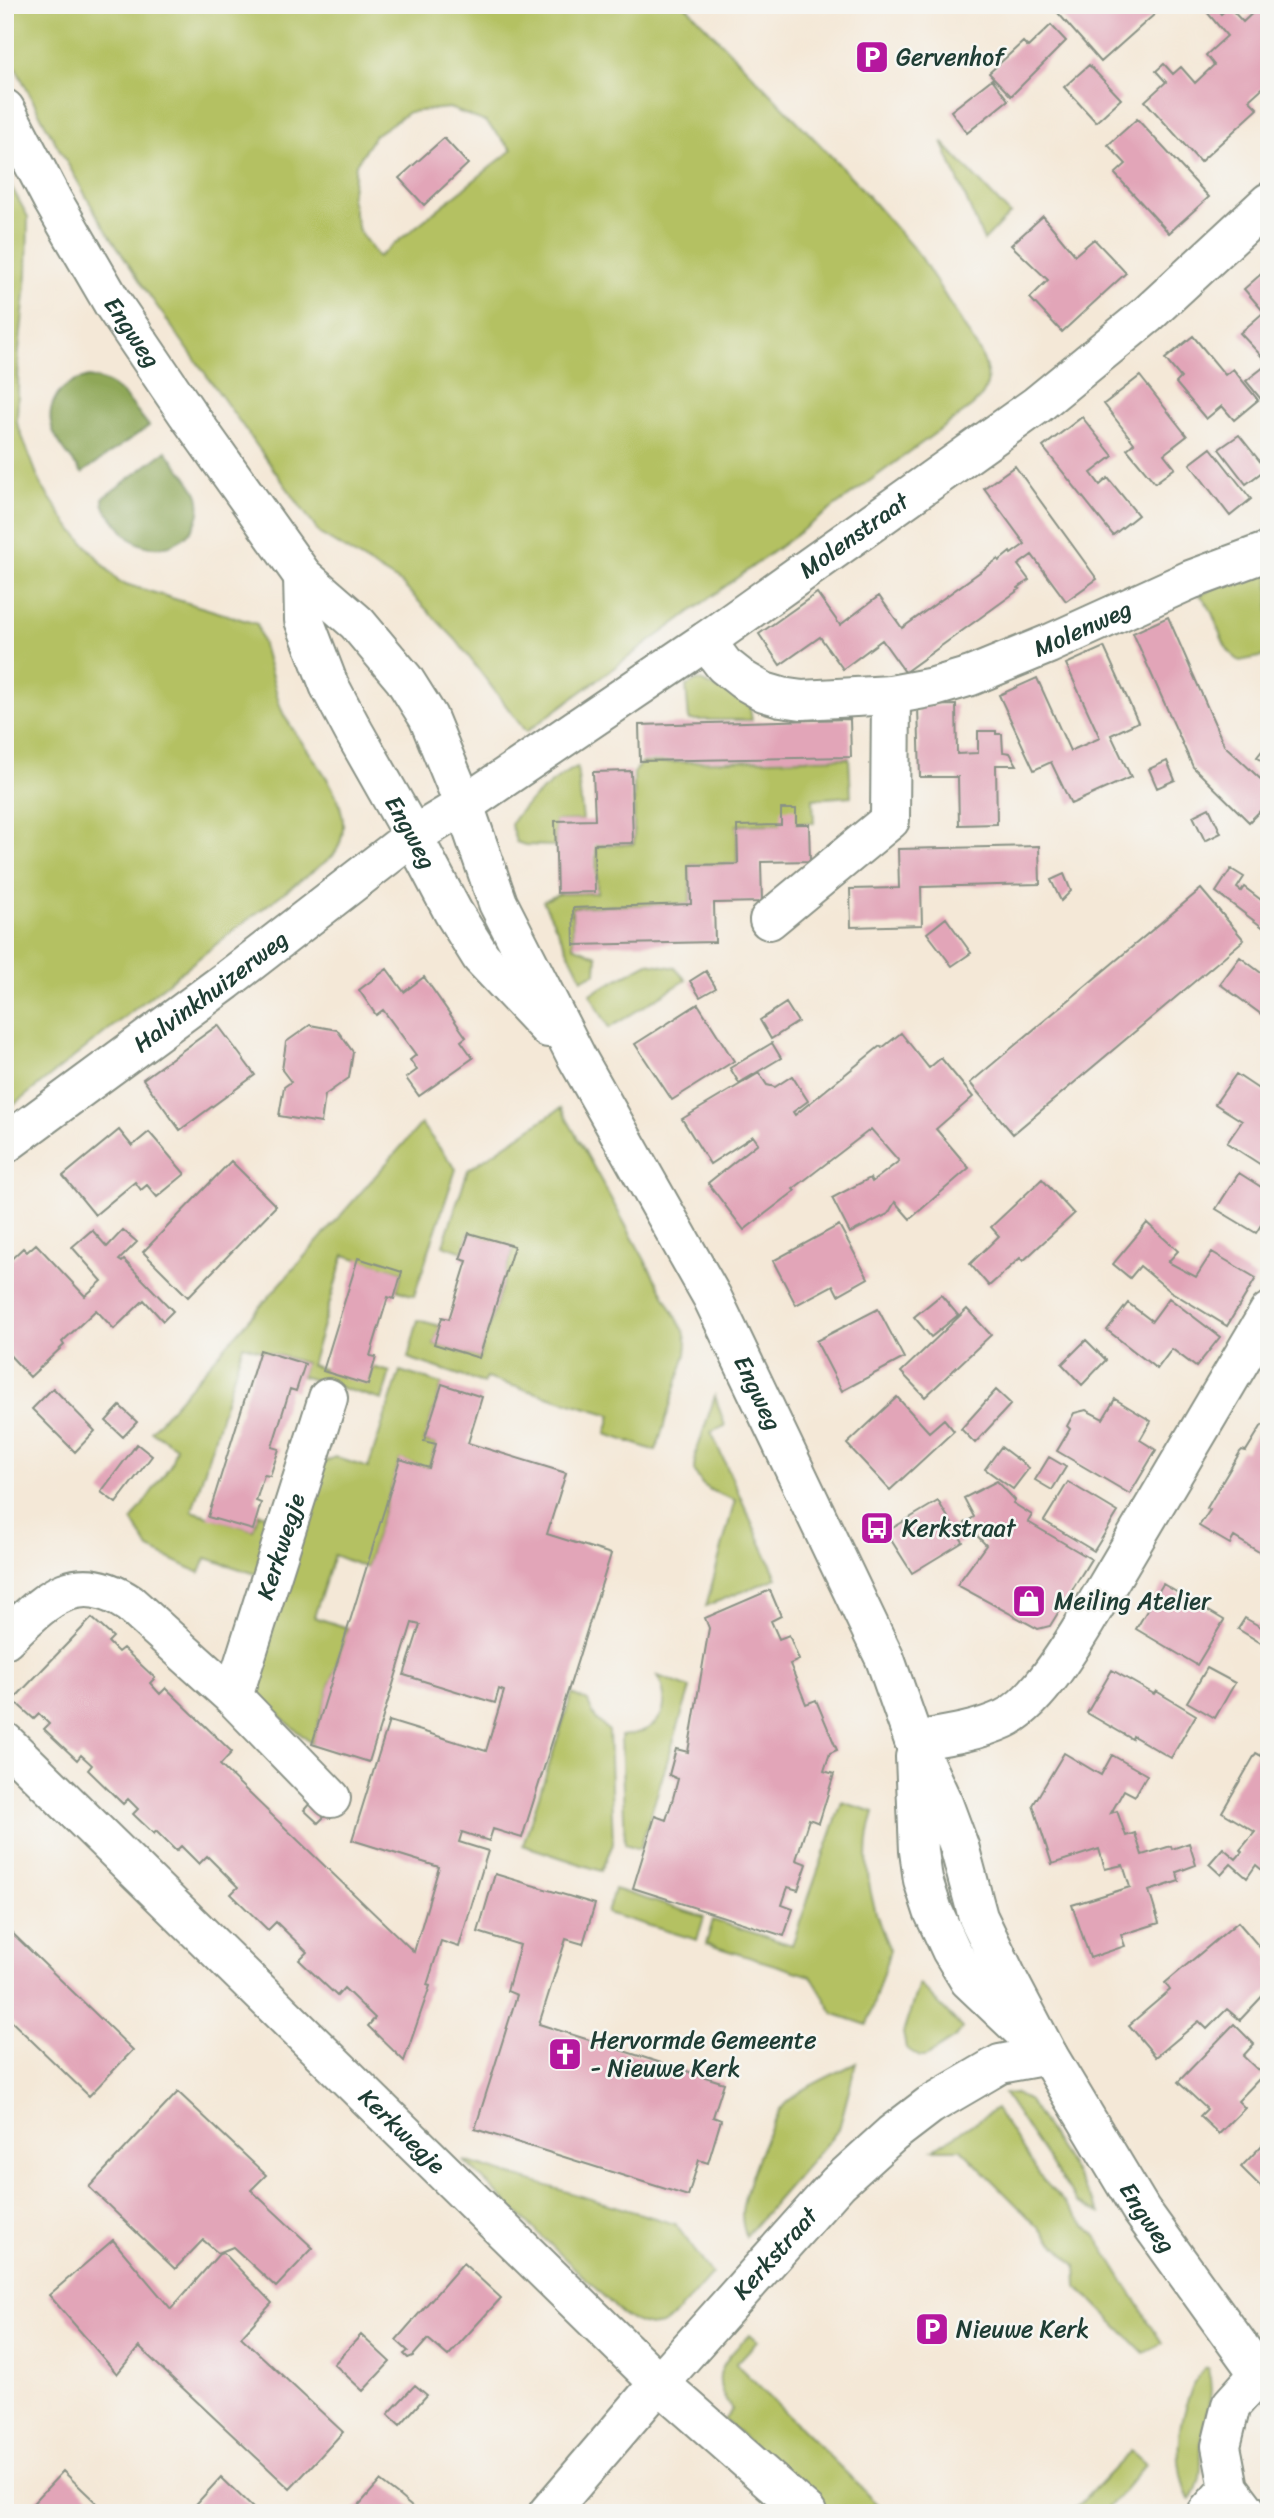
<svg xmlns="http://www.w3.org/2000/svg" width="1274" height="2518" font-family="Sriracha,sans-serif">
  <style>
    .green { fill: #b4c162; stroke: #6a7f4b; stroke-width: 2; fill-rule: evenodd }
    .forest { fill: #8fa758; stroke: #577246; stroke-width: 2 }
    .building { fill: #e2a5b8 }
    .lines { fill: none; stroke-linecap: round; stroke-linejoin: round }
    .street-casing { stroke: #8a9286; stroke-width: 42 }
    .secondary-casing { stroke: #8a9286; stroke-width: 42 }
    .street { stroke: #fff; stroke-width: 38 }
    .secondary { stroke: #fff; stroke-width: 38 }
    .labels { text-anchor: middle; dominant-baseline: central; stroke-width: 5; stroke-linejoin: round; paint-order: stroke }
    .poi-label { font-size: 24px; fill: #1f3d34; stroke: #f6f6f2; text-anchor: start }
    .street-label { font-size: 24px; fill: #1f3d34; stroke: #f6f6f2 }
  </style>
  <rect width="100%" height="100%" fill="#f6f6f2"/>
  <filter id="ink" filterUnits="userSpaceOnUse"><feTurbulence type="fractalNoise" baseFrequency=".0143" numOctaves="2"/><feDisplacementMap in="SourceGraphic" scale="14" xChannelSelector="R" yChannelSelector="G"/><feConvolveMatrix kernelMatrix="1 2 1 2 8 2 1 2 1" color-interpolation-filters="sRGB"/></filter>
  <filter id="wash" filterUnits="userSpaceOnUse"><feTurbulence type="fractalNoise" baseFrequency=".00686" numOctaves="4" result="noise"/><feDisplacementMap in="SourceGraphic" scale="28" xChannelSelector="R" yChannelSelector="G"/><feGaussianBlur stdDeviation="1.57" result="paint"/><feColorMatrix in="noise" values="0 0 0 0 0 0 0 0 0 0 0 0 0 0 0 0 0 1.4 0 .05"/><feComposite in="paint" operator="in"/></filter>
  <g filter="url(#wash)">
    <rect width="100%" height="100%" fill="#f4e8d7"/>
    <path class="green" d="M5,5H685L854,180L921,257L981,354C991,377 991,390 971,407L526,732L456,640L401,583L320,534L149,295L99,219L44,122L5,47ZM449,108L486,122L512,150L378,257L359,231L351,198L356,164L375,135L409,112Z
      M942,142L1010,214L984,241Z
      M5,175L28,217L27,275L19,351L17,423L41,485L69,526L119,582L257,624C263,645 269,666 275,687C277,695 279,705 283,713C303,753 368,807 333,856L238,927L5,1112Z
      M1269,562V655L1240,661C1216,647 1220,614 1200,595Z
      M698,680L749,702L752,720H689L686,686Z
      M849,758L851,796L813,799L814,823L737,825V864L690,865V904L572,907L573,946L597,956L596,973L582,979L543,901L559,894L597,893L596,846L634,844V772L641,763Z
      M577,767L583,820L555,821V846L525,845L516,842L511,825C518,807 560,775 577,767Z
      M648,963L675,968L686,980L609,1028L590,994Z
      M561,1108L684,1331L687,1343L686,1354L656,1451L606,1434L611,1415L486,1378L483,1383L408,1358L418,1320L440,1326L434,1344L479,1358L514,1247L469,1233L463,1252L443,1245L468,1170Z
      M421,1124L456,1169L414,1296L397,1290L402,1272L344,1255L311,1365L368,1384L373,1367L390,1372L382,1400L301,1376L305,1363L243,1345L192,1511L253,1530L259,1513L276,1518L259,1575L206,1558L200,1573L149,1549L132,1520L171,1464L176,1447L151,1431Z
      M400,1371L442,1384L424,1441L436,1444L429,1468L400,1460L366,1568L334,1555L314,1617L348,1628L312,1744L251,1691L321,1463L335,1457L368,1468Z
      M715,1396L725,1426L711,1432L777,1578L706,1606L735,1500L712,1491L702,1484L694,1471L695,1456Z
      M658,1676L690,1688L640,1849L625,1844L621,1736C658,1732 674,1712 658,1676Z
      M572,1694L588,1701C592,1715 597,1722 609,1731L613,1844L601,1871L523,1845Z
      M842,1802L874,1812C859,1858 871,1908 890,1950L867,2025L834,2014L811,1976L706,1944L713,1920L792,1945Z
      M614,1889L704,1917L697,1940L607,1913Z
      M919,1984L962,2028L956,2037L925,2057H920L906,2048L903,2033Z
      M856,2063L839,2129L746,2236C744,2230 742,2222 742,2215C742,2194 770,2119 785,2104C804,2086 833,2075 856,2063Z
      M1016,2093L1029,2101L1100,2213L1077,2202L1004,2094Z
      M996,2109L1043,2180L1096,2236L1162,2343L1144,2353L1077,2286L1076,2265L961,2149H934Z
      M464,2161L675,2224L712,2274C703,2283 672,2322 662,2325C649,2329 631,2321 621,2313Z
      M750,2334L758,2341L736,2364L887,2513H831L724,2420L732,2410C706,2375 725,2360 750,2334Z
      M1204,2368L1208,2370C1216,2397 1205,2410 1202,2435C1198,2463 1207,2472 1191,2500C1185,2495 1183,2484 1181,2475C1174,2438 1182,2400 1204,2368Z
      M1131,2451L1146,2464L1104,2513H1071Z"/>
    <path class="forest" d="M89,377C120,382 130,403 149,426L82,473C66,452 41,428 54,401C61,386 73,381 89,377Z
      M166,451C175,463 194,484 198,496C208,533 164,560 134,541C126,537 121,528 115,521C109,513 102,508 103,498Z"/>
    <g id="blocks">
      <path class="building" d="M1051,5H1165L1101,62Z
        M1201,5H1214L1221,14L1229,7L1243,22L1261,5H1269V82L1249,100L1258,109L1200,162L1145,101L1166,82L1156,71L1164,64L1173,74L1181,67L1195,83L1214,65L1206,55L1227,36Z
        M1051,25L1066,41L1011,96L989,73L1023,42L1028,47Z
        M1089,65L1121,99L1096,122L1064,87Z
        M992,79L1008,100L967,133L951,111Z
        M1137,119L1209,197L1169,233L1115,174L1126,164L1108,145Z
        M444,138L468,164L424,205L399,178Z
        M1043,216L1075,255L1094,239L1126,273L1062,332L1030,298L1048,280L1011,245Z
        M1269,267V357L1265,360L1240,333L1264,312L1244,289Z
        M1193,336L1225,375L1233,369L1258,400L1234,420L1222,406L1206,419L1176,383L1181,378L1165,359Z
        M1269,363V409L1246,381Z
        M1140,376L1187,436L1164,454L1175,468L1155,483L1127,449L1134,443L1104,404Z
        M1082,417L1113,456L1091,473L1100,485L1108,478L1138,515L1113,535L1043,447Z
        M1239,435L1266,469L1246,484L1219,449Z
        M1211,448L1251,499L1230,516L1190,464Z
        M1015,466L1097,579L1066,601L1032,555L1018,565L1029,580L1018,588L1020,589L905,672L882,640L843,669L820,637L780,665L759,634L817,593L840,625L879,596L902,628L998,559L999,561L1010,552L1011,554L1025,544L984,488Z
        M1168,617L1224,745L1269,787V802L1249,822L1193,767L1133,633Z
        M1104,647L1138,722L1111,735L1131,777L1071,804L1051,762L1034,770L999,695L1037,678L1070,751L1100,738L1066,664Z
        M956,705L957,754L978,753V731H996V734H1002L1003,752L1010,753L1017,765H996L997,824L959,825L958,777H920L918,706Z
        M850,719L851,757L640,761L639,725Z
        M1269,742V766L1257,757Z
        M1167,761L1175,780L1157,788L1149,769Z
        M631,771L633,843L594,844L595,892L557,893L555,821L595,820L593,772Z
        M1209,808L1221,833L1205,841L1193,816Z
        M781,809H796V824H809L810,861L761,862L762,902L714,903L715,942L574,945L573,908L691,904L690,865L738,864L737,826L781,825Z
        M1039,846L1040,884L921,887L922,925L851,927L850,889L899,888L898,849Z
        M1231,869L1244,877L1237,888L1241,891L1244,887L1269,906V932L1216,892Z
        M1064,874L1071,891L1061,901L1051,880Z
        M1201,889L1244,940L1013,1134L970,1083Z
        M946,918L971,953L952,966L927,933Z
        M1240,957L1269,979V1015L1265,1017L1220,984Z
        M387,969L404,992L424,977L466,1037L461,1041L473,1058L419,1096L406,1078L417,1070L410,1060L416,1055L383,1010L376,1015L359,990Z
        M706,971L716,988L700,997L690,981Z
        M786,1003L798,1022L771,1039L760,1020Z
        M698,1004L734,1061L672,1100L635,1044Z
        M218,1025L255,1075L180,1130L143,1079Z
        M310,1025L337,1030L353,1052L349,1078L325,1095L321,1123L279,1116L284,1087L291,1082L282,1070L286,1042Z
        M901,1033L929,1068L941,1058L973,1097L936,1129L969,1168L910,1219L895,1202L888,1214L850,1233L832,1198L870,1178L872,1182L899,1161L871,1129L793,1189L795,1191L744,1230L708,1183L758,1143L753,1136L710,1164L682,1119L759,1073L767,1085L775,1087L792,1076L808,1101L793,1112L795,1115L880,1046L882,1048Z
        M772,1043L781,1058L739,1083L730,1068Z
        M1236,1074L1269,1096V1115L1266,1119L1269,1121V1170L1227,1143L1242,1121L1215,1104Z
        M119,1130L132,1146L149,1132L185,1174L157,1197L147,1185L141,1190L135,1182L95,1215L63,1176Z
        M231,1161L276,1206L188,1297L143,1252Z
        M1239,1173L1269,1192V1212L1256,1233L1216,1209Z
        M1042,1179L1074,1214L1023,1261L1020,1258L989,1286L970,1264L999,1236L991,1227Z
        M1147,1223L1178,1251L1168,1262L1196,1277L1212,1252L1256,1278L1227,1326L1170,1291L1140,1266L1130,1278L1113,1264Z
        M839,1225L868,1278L838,1295L833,1285L796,1305L773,1261Z
        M92,1230L107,1247L123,1230L137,1242L119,1260L122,1262L124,1260L173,1311L163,1321L144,1300L114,1329L96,1310L62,1342L64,1345L30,1377L5,1350V1273L9,1270L5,1265L23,1248L27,1252L36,1244L85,1296L102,1281L72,1247Z
        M469,1233L514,1246L479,1358L434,1344L442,1317L449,1319L467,1261L460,1259Z
        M358,1258L402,1272L394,1299L388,1297L370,1356L376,1357L368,1385L323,1371Z
        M941,1295L958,1315L931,1337L914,1317Z
        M1169,1298L1220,1337L1196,1367L1172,1349L1157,1369L1107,1330L1128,1303L1152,1321Z
        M878,1309L904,1358L842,1391L816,1341Z
        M967,1309L991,1335L925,1397L901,1372Z
        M1086,1340L1106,1360L1082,1385L1062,1364Z
        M260,1350L305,1364L296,1391L290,1389L272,1447L279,1449L270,1476L264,1475L256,1501L261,1503L253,1530L208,1517Z
        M442,1384L482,1397L468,1443L566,1473L547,1534L611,1554L522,1838L493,1829L489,1841L462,1832L459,1842L488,1851L459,1947L441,1941L427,1985L430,1986L404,2061L368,2026L375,2018L344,1988L337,1996L299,1960L307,1952L276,1922L268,1930L231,1894L238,1887L207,1856L199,1864L181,1846L176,1851L156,1831L154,1834L133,1814L138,1809L128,1799L123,1804L88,1770L92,1765L81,1755L77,1760L44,1729L49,1724L39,1714L34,1719L13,1700L92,1618L113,1637L108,1642L118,1652L123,1648L155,1678L150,1683L160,1694L166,1688L232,1752L220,1765L414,1952L439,1867L352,1840L389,1721L486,1751L504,1691L499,1689L495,1703L404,1675L420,1625L412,1623L369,1762L312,1744L400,1459L429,1468L436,1444L424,1441Z
        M53,1388L95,1431L75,1452L32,1409Z
        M996,1390L1011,1404L975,1443L961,1429Z
        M897,1397L929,1432L944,1419L954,1431L890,1490L847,1444Z
        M1115,1399L1151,1421L1140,1440L1156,1450L1130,1494L1057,1451L1070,1429L1067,1426L1074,1413L1086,1410L1103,1419Z
        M120,1406L137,1422L123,1437L106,1421Z
        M1262,1425L1269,1429V1558L1234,1537L1230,1544L1199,1526L1210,1510L1207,1508L1240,1452L1242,1450L1246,1451Z
        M137,1444L152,1456L116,1503L101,1492Z
        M1001,1447L1029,1468L1013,1489L985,1469Z
        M1049,1457L1066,1467L1052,1490L1035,1480Z
        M997,1481L1015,1500L1013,1503L1032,1515L1028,1522L1091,1559L1050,1626L1038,1629L957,1585L986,1545L965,1523L974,1517L964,1498Z
        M1068,1482L1118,1512L1094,1551L1044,1521Z
        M938,1501L963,1542L912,1573L886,1532Z
        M1163,1584L1224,1620L1197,1665L1136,1629Z
        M770,1590L781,1616L771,1621L779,1639L789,1635L799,1660L790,1664L806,1704L816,1700L837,1750L830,1753L824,1771L834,1774L819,1823L809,1819L796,1860L807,1864L798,1890L788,1887L782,1905L793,1909L784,1936L633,1888L655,1816L666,1820L673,1798L678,1779L669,1775L676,1749L688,1752L709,1628L705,1618Z
        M1245,1618L1268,1631L1261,1643L1238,1629Z
        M1207,1668L1235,1683L1215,1718L1187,1702Z
        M1112,1670L1154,1694L1156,1691L1196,1715L1171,1758L1133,1736L1132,1739L1087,1713Z
        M1064,1753L1101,1775L1112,1755L1147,1775L1135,1796L1124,1790L1111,1813L1117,1811L1126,1836L1135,1833L1142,1855L1171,1846L1172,1849L1189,1843L1196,1865L1177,1872L1179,1881L1149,1891L1159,1923L1121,1935L1125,1946L1090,1958L1072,1905L1130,1887L1123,1865L1105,1869L1099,1849L1052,1864L1033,1805Z
        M1256,1753L1269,1760V1876L1256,1865L1247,1878L1231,1864L1221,1875L1209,1864L1223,1848L1236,1859L1242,1852L1240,1850L1255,1832L1222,1812Z
        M318,1794L333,1808L318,1823L304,1810Z
        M495,1874L595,1904L583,1944L566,1939L539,2024L724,2083L713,2117L721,2120L708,2163L699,2160L688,2196L475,2129L517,1995L507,1991L520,1945L478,1932Z
        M1238,1922L1269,1958V1989L1240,2020L1227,2009L1207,2029L1199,2021L1156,2057L1129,2025L1170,1990L1165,1983Z
        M5,1926L133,2050L89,2096L5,2015Z
        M1234,2024L1254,2044L1243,2056L1263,2075L1238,2101L1245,2108L1219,2134L1200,2116L1207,2109L1178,2082Z
        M178,2092L266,2175L251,2190L313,2248L276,2287L233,2247L218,2253L203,2240L175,2269L89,2187Z
        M1269,2138V2195L1241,2167Z
        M113,2240L171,2309L219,2254L224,2253L272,2303L241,2337L343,2432L290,2489L139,2347L117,2374L49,2295Z
        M463,2263L501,2298L448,2356L428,2339L413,2356L408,2358L404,2354L408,2351L396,2340Z
        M361,2335L390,2362L363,2391L334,2364Z
        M415,2385L427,2395L400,2425L388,2414Z
        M63,2471L107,2513H24Z
        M221,2477L258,2513H188Z
        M380,2481L398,2495L419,2513H352Z"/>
    </g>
  </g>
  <g filter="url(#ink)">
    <use href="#blocks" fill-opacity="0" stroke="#8a9286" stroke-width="2"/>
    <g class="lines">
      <g class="street-casing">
        <g id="street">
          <path id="s1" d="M706,641L724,665L743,680L764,692L781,697L802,700L891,695L934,687L971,676L1049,644L1190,580L1269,551"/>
          <path d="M769,920L890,820L891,695"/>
          <path id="s2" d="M5,1144L226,981L413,836L464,805L706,641L1037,405L1147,315L1269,202"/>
          <path d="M5,1639C45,1601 75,1567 130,1604L233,1697L331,1798"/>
          <path id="s3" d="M233,1697L328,1398"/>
          <path d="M914,1741C945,1736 976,1732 1004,1719C1036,1704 1067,1652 1085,1623L1269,1312"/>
          <path id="s4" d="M5,1742L659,2383L807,2513"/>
          <path id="s5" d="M548,2513L659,2383L838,2183L892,2134L930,2105L1000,2064L1048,2055"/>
        </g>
      </g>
      <g class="secondary-casing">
        <g id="secondary">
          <path id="s6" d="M5,109L53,201L113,304L187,413L303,576L357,623L404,679L428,717L464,805L498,903L576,1056L712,1297L885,1659L914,1741L943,1803L959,1846L978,1917L1009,1981L1048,2055L1141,2210L1259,2374"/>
          <path id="s7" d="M303,576L304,620L329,685L354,732L413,836L453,912L481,957L548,1028"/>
          <path d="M915,1757L919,1851L923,1880L933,1911L951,1950L969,1980L1025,2033"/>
          <path d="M1207,2513L1229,2488"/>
          <path d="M1248,2513L1229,2488L1221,2446L1231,2405L1259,2374L1269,2369"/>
        </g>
      </g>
      <use href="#street" class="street"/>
      <use href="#secondary" class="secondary"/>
    </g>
  </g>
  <defs>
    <g id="parking-square" transform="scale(1.75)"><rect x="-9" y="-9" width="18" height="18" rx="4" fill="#b5179e" stroke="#f6f6f2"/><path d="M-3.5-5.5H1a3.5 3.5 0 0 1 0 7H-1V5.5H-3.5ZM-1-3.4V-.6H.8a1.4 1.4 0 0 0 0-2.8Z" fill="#fff"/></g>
    <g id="bus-square" transform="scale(1.75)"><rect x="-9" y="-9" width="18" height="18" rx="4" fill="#b5179e" stroke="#f6f6f2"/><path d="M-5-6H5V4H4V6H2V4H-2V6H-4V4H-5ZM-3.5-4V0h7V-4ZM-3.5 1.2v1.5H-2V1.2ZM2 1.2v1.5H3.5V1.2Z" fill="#fff"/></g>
    <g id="shop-square" transform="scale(1.75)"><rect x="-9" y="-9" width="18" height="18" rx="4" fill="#b5179e" stroke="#f6f6f2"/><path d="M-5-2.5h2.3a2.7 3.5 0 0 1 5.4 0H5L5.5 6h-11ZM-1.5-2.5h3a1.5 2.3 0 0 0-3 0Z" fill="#fff"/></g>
    <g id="church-square" transform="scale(1.75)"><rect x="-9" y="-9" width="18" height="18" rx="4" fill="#b5179e" stroke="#f6f6f2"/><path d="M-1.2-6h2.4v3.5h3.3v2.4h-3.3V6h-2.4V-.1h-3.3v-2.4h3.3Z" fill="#fff"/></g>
  </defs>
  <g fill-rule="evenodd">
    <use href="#parking-square" x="872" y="57"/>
    <use href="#bus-square" x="877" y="1528"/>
    <use href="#shop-square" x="1029" y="1601"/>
    <use href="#church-square" x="565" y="2054"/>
    <use href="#parking-square" x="932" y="2329"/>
  </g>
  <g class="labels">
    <g class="poi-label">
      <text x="896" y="57">Gervenhof</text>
      <text x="902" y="1528">Kerkstraat</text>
      <text x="1054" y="1601">Meiling Atelier</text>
      <text x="590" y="2040">Hervormde Gemeente<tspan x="590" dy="28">- Nieuwe Kerk</tspan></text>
      <text x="956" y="2329">Nieuwe Kerk</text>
    </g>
    <g class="street-label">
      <text stroke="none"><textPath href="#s6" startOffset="257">Engweg</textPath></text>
      <text stroke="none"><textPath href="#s2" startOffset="1045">Molenstraat</textPath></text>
      <text stroke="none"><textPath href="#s1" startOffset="410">Molenweg</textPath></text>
      <text stroke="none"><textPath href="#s7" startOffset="282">Engweg</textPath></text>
      <text stroke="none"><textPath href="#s2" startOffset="256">Halvinkhuizerweg</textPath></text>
      <text stroke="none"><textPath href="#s6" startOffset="1498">Engweg</textPath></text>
      <text stroke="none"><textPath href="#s3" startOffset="158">Kerkwegje</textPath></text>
      <text stroke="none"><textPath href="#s4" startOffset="556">Kerkwegje</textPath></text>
      <text stroke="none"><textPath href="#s6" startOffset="2413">Engweg</textPath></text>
      <text stroke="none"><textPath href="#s5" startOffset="345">Kerkstraat</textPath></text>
    </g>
  </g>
  <rect width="1274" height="2518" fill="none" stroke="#f6f6f2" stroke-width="28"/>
</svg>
